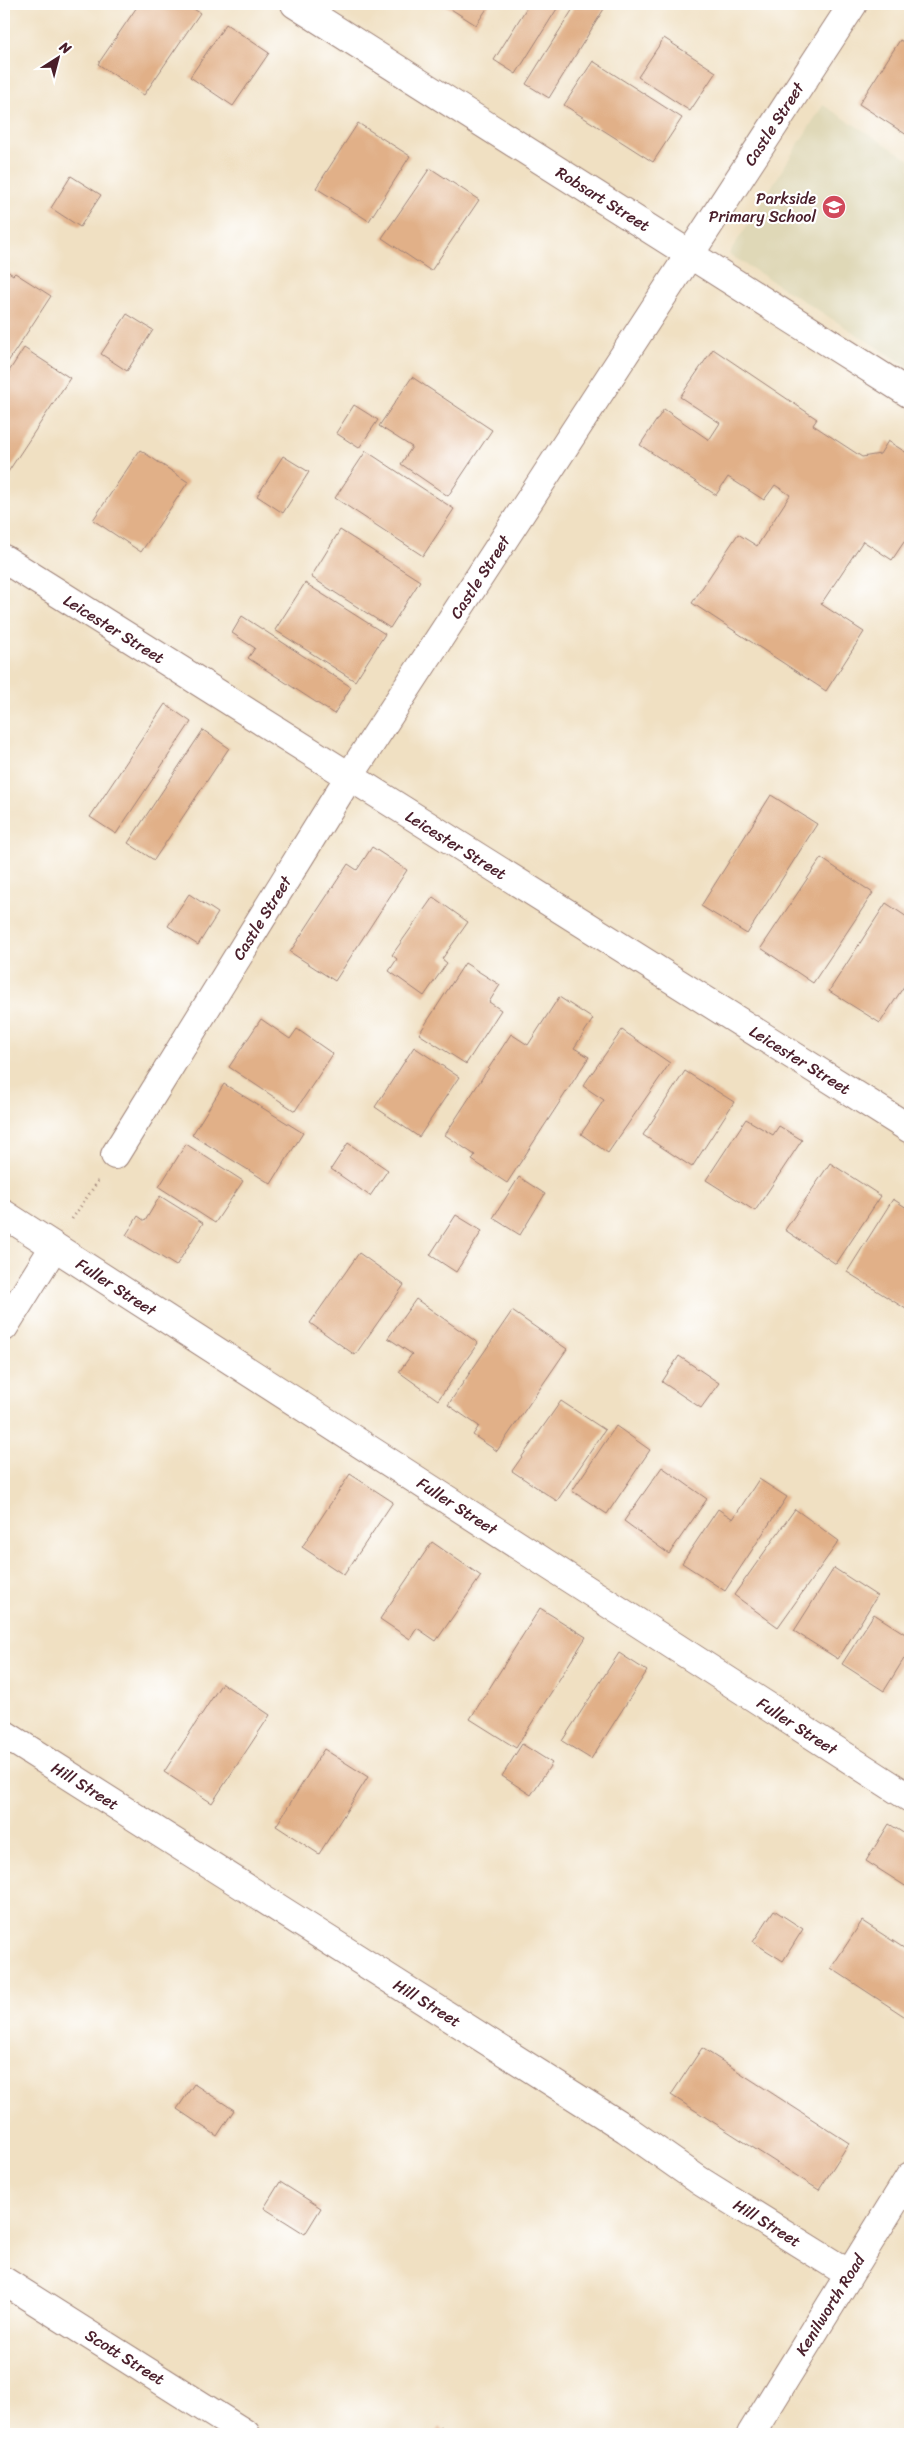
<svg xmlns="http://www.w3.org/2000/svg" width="914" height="2438" font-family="Sriracha,sans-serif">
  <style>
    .built { fill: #dfd8b7 }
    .building { fill: #e1b088 }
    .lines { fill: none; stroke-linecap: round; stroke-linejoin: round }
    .minor-casing { stroke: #9d8076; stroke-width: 30 }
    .path { stroke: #9d8076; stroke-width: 3; stroke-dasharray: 1 4; stroke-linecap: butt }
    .minor { stroke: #fff; stroke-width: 28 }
    .labels { text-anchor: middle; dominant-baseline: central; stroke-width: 4.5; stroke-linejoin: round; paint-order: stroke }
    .street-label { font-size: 16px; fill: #4a1f2b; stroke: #fff }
    .poi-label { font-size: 16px; fill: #4a1f2b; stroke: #fff; text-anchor: end }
  </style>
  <rect width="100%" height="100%" fill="#fff"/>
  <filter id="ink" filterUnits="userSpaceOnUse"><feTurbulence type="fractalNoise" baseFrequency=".02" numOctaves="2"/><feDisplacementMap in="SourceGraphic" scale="10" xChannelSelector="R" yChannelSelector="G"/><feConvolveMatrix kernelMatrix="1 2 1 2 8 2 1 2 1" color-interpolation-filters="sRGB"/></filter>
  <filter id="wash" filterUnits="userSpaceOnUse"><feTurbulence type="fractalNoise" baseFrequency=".0096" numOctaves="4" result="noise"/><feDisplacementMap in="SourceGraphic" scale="20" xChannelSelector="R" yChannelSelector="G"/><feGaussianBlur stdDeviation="1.12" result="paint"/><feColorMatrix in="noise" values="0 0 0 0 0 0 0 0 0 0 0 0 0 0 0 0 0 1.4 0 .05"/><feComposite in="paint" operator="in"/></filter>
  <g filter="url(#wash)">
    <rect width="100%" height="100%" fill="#f0e0c2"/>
    <path class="built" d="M823,105L910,160V368L729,254Z"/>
    <g id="blocks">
      <path class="building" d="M139,4H186L200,13L144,95L98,64Z
        M443,4H490L476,25Z
        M529,4H560L516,74L494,60Z
        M576,4H607L549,98L526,84Z
        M226,24L269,53L233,106L190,77Z
        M664,38L716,72L690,111L638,77Z
        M900,40L910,46V137L859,104Z
        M593,61L682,118L653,162L564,105Z
        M358,123L410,156L369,221L316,188Z
        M430,168L479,200L431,271L382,238Z
        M71,176L101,195L80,227L51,208Z
        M4,269L13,275L15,273L51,296L4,368Z
        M127,314L153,330L127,371L101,354Z
        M24,348L70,378L8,472L4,469V379Z
        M713,349L817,419L813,425L862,457L880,454L888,441L910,455V533L892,560L863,541L821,604L864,632L826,691L692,603L738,534L757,546L790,495L775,485L764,500L728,477L716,495L640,445L664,409L709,440L720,423L680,397Z
        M412,377L492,430L448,496L401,464L412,447L379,426Z
        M354,405L378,420L359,448L336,433Z
        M140,450L188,482L141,552L93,520Z
        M366,451L454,509L423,556L335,498Z
        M283,456L309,472L283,513L257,496Z
        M340,530L420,581L390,628L311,577Z
        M305,583L385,634L355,681L275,630Z
        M242,616L351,687L334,714L248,658L255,648L232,633Z
        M165,704L191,722L116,834L90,817Z
        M203,730L229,748L154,860L128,843Z
        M771,795L817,824L747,934L701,906Z
        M372,847L407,870L335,981L290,952L348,864L357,870Z
        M821,858L873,893L813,983L761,948Z
        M189,894L218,913L198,945L168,926Z
        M433,897L468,922L442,959L447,963L424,996L389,971L397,959L392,955Z
        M886,903L910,919V940L907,945L910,948V977L880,1023L829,991Z
        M465,963L500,985L489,1002L501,1010L466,1064L419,1034Z
        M559,997L593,1019L574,1048L589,1057L507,1183L472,1160L475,1155L445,1135L511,1034L528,1045Z
        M261,1019L290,1039L297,1029L333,1054L295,1111L229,1067Z
        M622,1030L670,1063L608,1153L581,1134L604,1100L583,1086Z
        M414,1047L459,1077L419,1137L375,1107Z
        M685,1071L734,1102L692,1167L643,1135Z
        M224,1084L303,1133L271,1184L192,1135Z
        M746,1119L773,1135L779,1126L802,1140L755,1211L706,1180Z
        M348,1143L388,1170L370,1196L331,1169Z
        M186,1144L243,1181L215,1223L159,1187Z
        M830,1163L881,1196L836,1264L785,1230Z
        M519,1177L545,1194L520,1235L493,1218Z
        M160,1196L203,1223L176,1266L126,1235L138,1216L145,1221Z
        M893,1199L910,1210V1302L906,1309L847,1272Z
        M456,1215L482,1231L456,1272L430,1255Z
        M359,1253L404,1285L355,1355L310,1323Z
        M416,1299L478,1343L438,1400L399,1372L412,1354L388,1338Z
        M512,1311L567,1349L497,1451L473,1435L479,1426L448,1405Z
        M679,1356L719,1383L701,1408L662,1382Z
        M561,1401L605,1430L557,1501L512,1471Z
        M616,1426L650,1450L607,1514L572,1491Z
        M662,1467L707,1499L669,1554L624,1521Z
        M350,1474L393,1502L344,1575L302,1547Z
        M759,1479L787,1497L725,1591L682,1563L718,1509L733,1519Z
        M795,1509L839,1541L778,1627L734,1595Z
        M432,1542L481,1576L436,1641L417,1628L410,1639L380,1619Z
        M834,1568L877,1596L838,1659L794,1631Z
        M540,1608L586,1637L516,1748L470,1719Z
        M874,1614L910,1637V1649L884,1691L842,1664Z
        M619,1653L647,1671L591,1759L562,1741Z
        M222,1683L270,1715L212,1803L164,1772Z
        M522,1744L552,1763L531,1795L502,1776Z
        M324,1749L368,1777L319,1854L276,1826Z
        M889,1824L910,1837V1889L866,1861Z
        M774,1910L803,1929L783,1961L753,1942Z
        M862,1921L910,1952V2020L831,1968Z
        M702,2048L849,2143L819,2190L671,2095Z
        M194,2084L234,2110L217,2136L177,2109Z
        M280,2182L321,2208L305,2234L264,2208Z
        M440,2427L450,2434H435Z"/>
    </g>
  </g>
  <g filter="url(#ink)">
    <use href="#blocks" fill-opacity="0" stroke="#9d8076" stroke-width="1"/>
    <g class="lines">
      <g class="minor-casing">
        <path id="minor" d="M295,4L910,394
          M4,559L910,1129
          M115,1155L349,777L853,4
          M4,1214L910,1798
          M4,1327L54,1247
          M4,1734L626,2129L700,2181L849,2274
          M4,2281L246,2434
          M751,2434L910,2176"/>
      </g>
      <path class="path" d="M72,1219L98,1181"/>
      <use href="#minor" class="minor"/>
    </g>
  </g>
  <defs>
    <g id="school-disc" transform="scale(1.25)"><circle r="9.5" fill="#d1495b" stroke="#fff"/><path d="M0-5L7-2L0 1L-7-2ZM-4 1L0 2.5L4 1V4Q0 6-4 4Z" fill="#fff"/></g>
  </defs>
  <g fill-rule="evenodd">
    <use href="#school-disc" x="834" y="207"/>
  </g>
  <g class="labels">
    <g class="street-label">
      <text transform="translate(774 124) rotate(-57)">Castle Street</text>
      <text transform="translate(603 199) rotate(32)">Robsart Street</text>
      <text transform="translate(480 577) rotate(-57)">Castle Street</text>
      <text transform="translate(114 629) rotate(32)">Leicester Street</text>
      <text transform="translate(456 845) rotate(32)">Leicester Street</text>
      <text transform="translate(262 918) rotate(-58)">Castle Street</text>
      <text transform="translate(800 1060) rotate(32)">Leicester Street</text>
      <text transform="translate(116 1287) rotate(33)">Fuller Street</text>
      <text transform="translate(457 1506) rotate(33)">Fuller Street</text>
      <text transform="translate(797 1726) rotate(33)">Fuller Street</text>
      <text transform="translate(85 1786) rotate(32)">Hill Street</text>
      <text transform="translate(427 2003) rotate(32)">Hill Street</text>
      <text transform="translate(767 2223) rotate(32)">Hill Street</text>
      <text transform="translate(830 2305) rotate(-58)">Kenilworth Road</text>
      <text transform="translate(125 2357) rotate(32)">Scott Street</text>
    </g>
    <g class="poi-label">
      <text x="816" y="198">Parkside<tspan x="816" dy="18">Primary School</tspan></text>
    </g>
  </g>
  <rect width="914" height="2438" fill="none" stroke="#fff" stroke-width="20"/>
  <g transform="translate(58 58) rotate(36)" stroke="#ffffff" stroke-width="4" paint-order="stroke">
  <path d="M0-4L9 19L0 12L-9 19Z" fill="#4a1f2b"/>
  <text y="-8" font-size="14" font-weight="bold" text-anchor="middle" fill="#4a1f2b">N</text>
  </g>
</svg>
